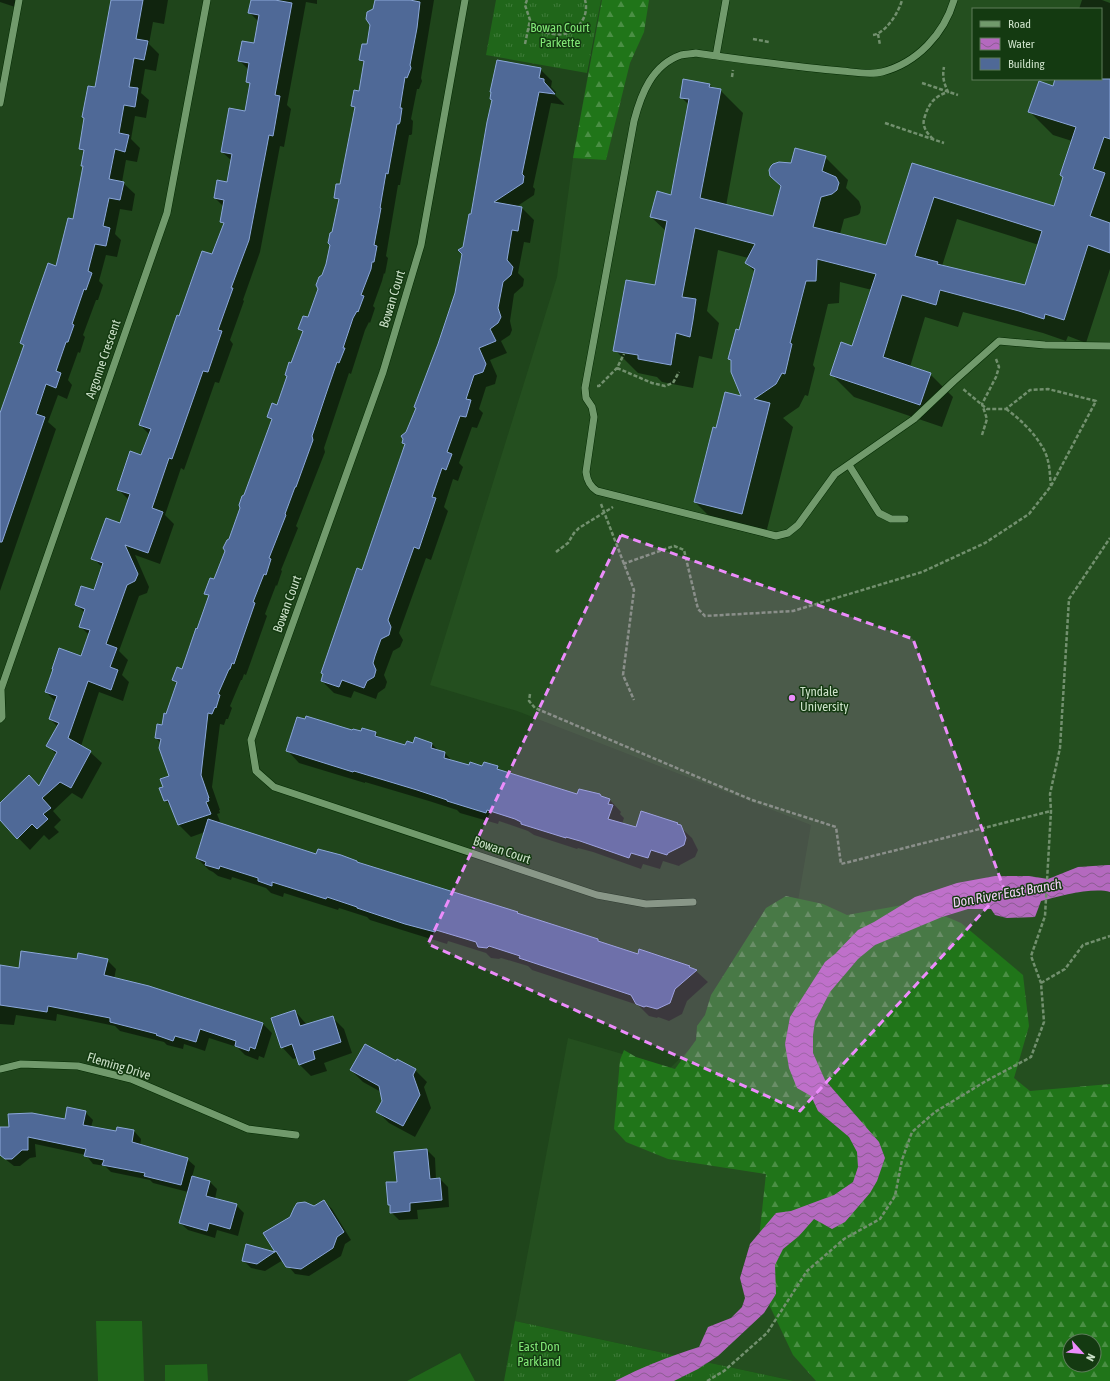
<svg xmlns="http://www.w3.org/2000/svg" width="1110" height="1381" font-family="'Asap Condensed',sans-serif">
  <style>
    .built { fill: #244f1f; fill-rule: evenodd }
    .grass { fill: url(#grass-tufts) }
    .forest { fill: url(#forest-firs); fill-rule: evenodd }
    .pitch { fill: #20661a }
    .water { fill: url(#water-waves) }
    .shadow { fill: #0007; fill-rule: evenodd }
    .building { fill: #4f6997; stroke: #8ba7d9; fill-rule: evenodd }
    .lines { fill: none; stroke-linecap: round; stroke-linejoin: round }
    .minor-casing { stroke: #032a02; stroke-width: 8 }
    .path { stroke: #72906e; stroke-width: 2.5; stroke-dasharray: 4 2; stroke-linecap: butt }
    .minor { stroke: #719a6c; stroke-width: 7 }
    .marked { fill: #ec8cfb; fill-opacity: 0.2; stroke: #ec8cfb; stroke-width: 3; stroke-dasharray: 8 5; stroke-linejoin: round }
    .poi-dot { fill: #ec8cfb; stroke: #143a11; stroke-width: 1.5 }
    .labels { text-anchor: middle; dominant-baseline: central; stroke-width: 3; stroke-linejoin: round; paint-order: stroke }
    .park-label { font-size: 13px; fill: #81e776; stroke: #143a11 }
    .street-label { font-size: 13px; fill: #cce1c9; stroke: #143a11 }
    .poi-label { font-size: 13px; fill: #cce1c9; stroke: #143a11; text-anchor: start }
    .water-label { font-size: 14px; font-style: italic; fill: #f5cffa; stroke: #143a11 }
  </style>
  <defs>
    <pattern id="grass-tufts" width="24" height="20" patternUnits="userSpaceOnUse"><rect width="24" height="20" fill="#20661a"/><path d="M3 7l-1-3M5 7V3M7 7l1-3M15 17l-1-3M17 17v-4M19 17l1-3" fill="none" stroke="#3f7c3a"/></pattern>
    <pattern id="forest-firs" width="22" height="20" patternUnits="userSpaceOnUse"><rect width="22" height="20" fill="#207519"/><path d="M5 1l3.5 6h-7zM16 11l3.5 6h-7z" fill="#4a8f44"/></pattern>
    <pattern id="water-waves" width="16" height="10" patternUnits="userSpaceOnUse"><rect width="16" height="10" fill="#b469bf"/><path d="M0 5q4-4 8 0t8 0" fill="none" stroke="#8a5c91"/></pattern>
  </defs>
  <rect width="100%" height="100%" fill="#1f451b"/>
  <path class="built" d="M601,0H1110V1381H794L515,1321L568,1038L670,1068L789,953L811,825L517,711L430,685L557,277L573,158ZM973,9H1101V79H973ZM1070,1341H1094V1365H1070Z"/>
  <path class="grass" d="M496,0H601L587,73L486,55Z
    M515,1321L794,1381H504Z"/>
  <path class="forest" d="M602,0H649L644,32L630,63L606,160L573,158Z
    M786,896L823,904L847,915L914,903L961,923L1023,975L1029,1026L1014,1078L1030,1091L1110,1084V1381H816L793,1355L755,1275L766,1174L668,1159L626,1142L614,1129L620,1060L624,1050L636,1057L675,1069L696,1040L697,1026L705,1015L711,995L766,908ZM1070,1341H1094V1365H1070Z"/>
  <path class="pitch" d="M96,1321H142L144,1381H98Z
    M460,1353L475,1381H407Z
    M207,1364L208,1381H165V1365Z"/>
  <path class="water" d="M1108,865H1110V892C1093,887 1059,896 1041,901L1035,917L1007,918L995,915L991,909H968L942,917L875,945L858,959L830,992L815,1021L813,1035V1053L825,1080L879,1142L885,1158L877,1181L870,1193L845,1222L832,1229L814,1219L799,1236L783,1249L775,1265L776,1294L764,1313L718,1356L698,1369L674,1381H615C642,1367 670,1356 699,1347L708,1327L731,1318L742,1307L745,1298L740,1278L750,1244L776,1213L791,1211L834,1195L853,1182L858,1167L857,1152L849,1137L818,1111L811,1096L797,1088L789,1068L785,1044L790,1017L825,962L835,954L858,930L874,922L915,897L957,883L995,876H1029L1048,879L1078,867Z"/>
  <path class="shadow" d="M0,0H17L15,7L0,2Z
    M112,0H168L164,24L153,22L149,44L159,54L156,71L145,69L141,93L149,100L146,118L135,116L131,139L140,148L137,162L126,160L122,182L135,194L132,211L120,209L115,234L121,240L117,257L106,255L99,281L103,285L98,300H96L83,335L85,337L80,353L78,352L68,380L72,385L67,399L58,395L48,422L56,429L0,591V416L25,347L21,343L57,267L74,220L84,167L82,166L84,153L80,148L96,88Z
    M251,0H317V4L306,2L287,105L291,109L284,147L280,146L260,252L243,300L244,301L230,340L233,344L219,383L215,382L184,470L181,468L165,515L174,524L160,564L135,555L149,587L147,593L139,596L119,651L128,660L122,675L129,682L123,701L99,692L81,746L90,752L102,763L82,799L72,793L53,811L61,820L54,827L59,832L49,840L44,835L30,850L0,819V805L39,787L56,754L48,746L58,727L50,719L56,702L46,692L82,658L89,635L80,626L85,613L76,604L95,592L103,568L93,558L121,525L129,500L118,489L142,457L150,435L140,425L180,318L213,256L225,225L221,222L224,207L215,198L227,183L232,161L222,152L246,112L251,85L247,81L249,70L240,61L255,44L259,22L249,12Z
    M376,0H434L421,78L422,81L419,89H417L411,119L413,121L412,134L411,135H409L400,185H398L386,256L388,258L385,274L384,273L382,281L373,306L375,308L370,323L369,322L365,330L351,374L349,373L324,448L325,452L296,526L298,528L281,570L282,571L277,586L276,585L265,614L267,616L250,664L246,675L244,674L242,680H241L230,706L232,708L228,719H226L224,725L220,724L212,787L220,810H219L220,813L217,814L221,824L317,856L357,862L359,864L517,913L519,915L639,955L689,967L696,971L708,982L687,1001L682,1014L669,1021L658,1017L657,1018L649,1016L638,1005L532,970L528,966L501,958L499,959L491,958L486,953L448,941L447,944L418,935L370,920L367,917L339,908L338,910L284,893L283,897L271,893L266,888L232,877L231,880L218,876L213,872L209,870L197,858L205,832L191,837L179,825L172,807L165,800V787L171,776L161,743L156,738L163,726L177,684L173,680L182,670L198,630L210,597L206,593L215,581L272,421L268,417L278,406L303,333L299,329L308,319L327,265L340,202L335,198L341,186L355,109L352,106L359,92L365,64L360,60L368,46Z
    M1082,0H1102L1110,3V269L1086,343L1068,336L1066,341L1043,333L963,312L958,327L925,317L910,367L930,374L953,397L942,427L854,397L831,374L853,347L872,290L840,282L839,303L828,304L813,365L815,368L808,396L805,395L799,407L783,418L793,427L765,537L718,525L695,502L717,429L743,397L732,362L730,359L740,331L755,272L746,263L748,258L718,250L707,311L719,323L712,359L699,356L693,388L662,382L657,377L638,373L615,350L656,287L666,231L651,217L672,196L689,105L681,97L709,84L713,88L720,90L743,113L726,206L773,218L781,187L771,176L792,164L825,157L848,180L846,188L859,201L861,207L860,213L858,215L844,219L840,234L886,246L913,164L1055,207L1064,178L1072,141L1053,135L1030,112L1054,87L1057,79H1101V9H1079ZM957,219L1039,245L1026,286L942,266Z
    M540,69L552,81L551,87L556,92L555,95L565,105L551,103L533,187L535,189L534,195L516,207L522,208L534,220L530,243L524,242L518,273L524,279L523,286L514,294L510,321L512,330L510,335L501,341L507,353L490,360L497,376L495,384L486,387L479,409L483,413L477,428L472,427L459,463L463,467L458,481L453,479L444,507L448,511L431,560L426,558L399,633L403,640L400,647L393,651L384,675L387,682L385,688L378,693L376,699L354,691L351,698L334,693L322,681L324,675L322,673L363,571L406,445L403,443L407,432L417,408L456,293L493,101L491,99Z
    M353,732L375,733L380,738L406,746L414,744L431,743L440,752L445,753L453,762L470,767H497L503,772L578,796L610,800L621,812L620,814L624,818L622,824L637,829L677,824L692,838L698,850L695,857L680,865L679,866L663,861L660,869L643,864L641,869L593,852L578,848L577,849L534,835L528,831L499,821L498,824L460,813L457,810L429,801L365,782V783L299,763L288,751Z
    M77,960H107L116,969L114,979L149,987L263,1024L272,1033L264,1058L259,1056L258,1060L245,1055L237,1047L209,1038L205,1051L184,1044L183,1049L167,1045L164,1042L120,1031L115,1026L57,1014L56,1021L16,1015L14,1025L0,1024V966L20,969Z
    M295,1011L307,1025L332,1017L344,1029L352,1053L324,1063L327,1071L311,1076L299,1064L297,1058L293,1059L282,1047Z
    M396,1063L415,1070L427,1082L424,1087L431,1108L415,1137L389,1123L377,1111L383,1101L381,1092L363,1082L351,1070Z
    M85,1112L93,1120L91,1127L117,1132L134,1131L141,1139L140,1146L187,1159L195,1166L192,1177L210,1182L217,1189L215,1199L236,1205L244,1213L238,1236L217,1230L215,1238L188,1230L180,1223L188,1192L153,1183L150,1180L111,1172L105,1166L93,1164L86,1155L35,1144L36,1157L30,1158L20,1166H14L0,1155V1128L65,1121Z
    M427,1150L435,1158L436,1179H440L448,1187L449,1207L417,1210L418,1219L399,1220L391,1212V1206L389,1204L398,1182Z
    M324,1201L332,1209L351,1240L345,1244L341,1256L309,1276L295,1274L283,1260L265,1271L251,1268L243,1260L247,1245L277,1253L264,1234Z"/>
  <path class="building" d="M111,0H143L136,39L148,41L144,60L134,58L129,87L138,88L135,107L124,105L119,133L129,135L125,152L115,149L109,179L124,182L120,200L109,198L103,226L110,228L106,246L95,244L88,271L92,273L86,290L84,289L72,324L74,325L68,342H66L56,371L61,373L56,388L46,384L36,414L45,417L2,542H0V413L24,345L20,343L48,263L56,266L68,218L73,219L83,166H81L84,150L79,149L84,118L82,117L88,86L95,87Z
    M251,0H275L292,3L275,95L280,96L273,136L269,135L249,240L231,288H233L218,330L222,331L208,372L203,371L172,459L169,458L152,508L163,512L148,553L125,545L138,574L135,581L127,585L106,644L117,648L110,667L118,670L111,690L88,681L68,738L91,751L71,788L60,782L42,798L51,808L43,814L48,819L37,829L32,824L17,839L0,820V803L29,775L39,786L57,752L46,746L59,723L49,719L57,696L45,692L53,669H52L59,648L81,656L90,630L79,627L85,609L75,605L81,586L94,590L103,563L91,559L106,518L120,523L130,494L117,490L130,451L141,455L151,429L139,425L177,315L179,316L202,251L212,254L224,223L220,222L224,200L214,198L217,180L227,182L232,154L221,152L229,108L245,111L250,83L246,82L249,63L238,61L242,41L254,43L259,15L248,13Z
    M375,0H410L420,2L417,28L410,65L411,68L407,78L405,77L400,108H402L400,122L399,124H397L388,174L386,173L380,208H381L374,245L377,246L374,262H372L371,269L361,295L364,296L358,312L357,311L353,318L343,348H345L339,363L337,362L326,394L312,436L313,440L296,487H295L285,514L286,515L269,558L271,559L266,575L264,574L253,602L255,603L238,652L234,664L232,663L230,669H229L218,694L220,695L216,708L215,707L212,714L208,713L201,775L209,798H208L209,801L206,802L211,814L178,825L168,800L164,801L159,788L163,787L160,779L169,776L159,748L161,739L155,738L157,724L162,725L164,713L166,714L177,682L172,680L177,667L182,669L196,628L197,629L209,595L204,594L210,578L214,579L225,551L223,548L227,540L229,539L240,508L239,505L242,496L244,495L272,419L267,417L272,403L277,405L287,376L285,375L289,362L291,363L303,331L298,329L303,316L308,317L318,289L316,285L319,277L322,275L326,264L330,245L328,243L330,233L332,232L339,199L334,198L336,184H340L355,107L351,106L354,90L359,91L364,61L359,60L362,44H367L370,25L366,19L367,12L373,9Z
    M497,60L541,68L539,78L544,79V82L555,94L539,92L522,174L524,176L523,183L494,202L522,207L518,231L512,230L507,260L513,267L511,275L503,282L498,308L501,317L498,323L490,329L496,341L479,348L486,364L483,372L474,375L466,399L471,400L466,417L460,416L447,452L452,454L446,470L442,468L432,497L436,498L419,549L414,547L388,620L391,627L389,635L381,639L375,656L373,663L376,670L374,677L367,681L364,688L342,680L339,687L321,681L323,674L321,673L357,568L362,570L405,444L402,443L403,439L401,436L406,432L416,408L414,407L438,344L455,293L462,254L458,250L463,247L469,214H471L487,122L492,100L490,99L491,92H490Z
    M683,79L710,84L709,87L721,89L700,198L773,216L781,186L770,176L769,170L771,166L773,164L779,162L791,163L795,148L826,156L822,171L836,177L839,183L838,186L837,190L832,194L821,197L813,227L886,245L912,163L1054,206L1063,177L1060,175L1076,127L1028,112L1039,81L1053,86L1055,79H1110V139L1104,137L1093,169L1105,173L1090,216L1110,223V253L1088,245L1064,320L1045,314L1044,319L1019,311L940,290L936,305L902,295L883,357L931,373L920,405L830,375L841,342L852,346L876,274L817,259L816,281H806L790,343L792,344L785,374L782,373L776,384L754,399L770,403L742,514L694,502L713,427L716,428L725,392L741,396L731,372V360L728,359L736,329L739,330L755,269L745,263L755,244L695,228L682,297L696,299L693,320L690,337L676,333L671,365L638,359V355L613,351L626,280L655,285L667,221L650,217L657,191L671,195L689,99L680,98ZM934,197L1042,231L1025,285L937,264L938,262L915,256Z
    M306,716L352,730L353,729L361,731L362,728L376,732L375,736L405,745L407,741L413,743L415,737L432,743L431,748L445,752L444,758L469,765L470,762L482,766L484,762L498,766L497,769L577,794L579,789L600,794L601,796L610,799L608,804L613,805L608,819L636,827L641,811L678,823L677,824L681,825L686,838L684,845L668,853L667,855L651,850L648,858L631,853L629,858L580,841L566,837V838L521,824V822L515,819L487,810L486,813L447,801V800L417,790L354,771L353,772L286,751L297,717L305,719Z
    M208,819L316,854L318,849L341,855L357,861V862L518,912L517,913L598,939V941L638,954L639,949L690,966L689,967L697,970L675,989L670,1003L657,1009L646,1006L644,1007L636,1004L631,995L519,958L520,956L489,946L487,948L478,947L476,942L436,930L435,932L405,924L357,908V907L327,897L326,899L272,882V886L258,881V878L220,866L219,869L205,865L206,862L196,858Z
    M21,951L77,959L78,953L108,959L104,975L149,986L263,1023L255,1049L250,1047L249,1051L235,1046L236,1041L200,1029L196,1042L175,1036L173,1041L156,1035L157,1034L110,1022V1018L48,1006L47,1012L0,1005V965L19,968Z
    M295,1010L300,1026L333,1016L341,1042L313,1051L315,1059L299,1065L292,1044L281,1048L271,1018Z
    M365,1044L396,1061L397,1059L416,1069L413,1075L420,1095L403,1126L376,1112L382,1101L379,1086L350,1070Z
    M67,1107L86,1111L83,1125L116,1131L117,1127L134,1130L132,1142L188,1158L181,1185L144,1176L145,1173L102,1165L104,1160L84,1156L86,1149L28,1137V1150H22L12,1159H5L0,1155V1127H9L8,1114L32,1113L65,1119Z
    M427,1149L430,1179L440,1178L442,1200L410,1203V1211L390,1213V1205H388L386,1182H397L394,1152Z
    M192,1176L210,1181L206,1196L237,1204L230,1229L209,1223L207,1231L179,1223Z
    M324,1200L344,1232L337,1237L333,1248L301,1269L286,1267L276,1251L257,1264L242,1261L246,1244L275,1252L263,1233L290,1217L294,1208L297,1203L305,1202L314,1206Z"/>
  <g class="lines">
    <g class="minor-casing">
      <path id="minor" d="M465,0L421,245L383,372L251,740L256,771L274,787L597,895L646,904L693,902
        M954,0C944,34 917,63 882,72C870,75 854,72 842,71C793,67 745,60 696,53C691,54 686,54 681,55C652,65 641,94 634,121L585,388L586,398L592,407L594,417L586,472C587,481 590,486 597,491L776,536L788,533L798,525L835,474L914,419L954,381L999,341L1045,345L1110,346
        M716,56L726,0
        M0,103L19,0
        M849,465L879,513L891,519H905
        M0,719L2,717L1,689L167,213L207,0
        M0,1069L21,1064L78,1066L131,1079L248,1129L296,1135"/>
    </g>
    <path class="path" d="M528,29C549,32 568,43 582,21C586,15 587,7 585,0
      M878,34L880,45
      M873,35C886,33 899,12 902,0
      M753,39L769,42
      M525,44L530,20L525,5L527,0
      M732,77L733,70
      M922,83L958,95
      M885,123L944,143
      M933,139C929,135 925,131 924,125C923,122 924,119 925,116C929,103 935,96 948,92C944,83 942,77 944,67
      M617,368L652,383L665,386L673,383L679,372
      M597,386H599L617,368L624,354
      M1006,409C1022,420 1044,442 1048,461C1050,469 1050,478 1051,486
      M982,435L987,419L982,404L996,377L999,367L996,359
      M601,504L634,590L623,675L634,700
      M556,552L568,543L574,533L579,528L613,507
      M623,564L674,546L684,550L698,609L705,616L793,611L922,572L985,543L1029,514L1051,486L1096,401L1048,389L1030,390L1006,409H987L963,389
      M530,694L529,701L535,708L752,800L836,827L841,864L1051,811
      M1041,983L1065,969L1083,945L1110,936
      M707,1381L724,1371L767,1333L807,1271L844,1239L880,1219L895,1196L902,1160L912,1132L935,1112L986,1081L1031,1057L1044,1022L1041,983L1031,956L1045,916L1051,811L1050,794L1060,748L1069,599L1110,538"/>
    <use href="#minor" class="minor"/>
  </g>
  <path class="marked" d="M621,535L913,639L1004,889L800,1111L428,944Z"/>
  <circle class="poi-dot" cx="792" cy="698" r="4"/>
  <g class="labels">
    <g class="park-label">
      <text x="560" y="27">Bowan Court<tspan x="560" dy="15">Parkette</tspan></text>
      <text x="539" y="1346">East Don<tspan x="539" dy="15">Parkland</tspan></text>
    </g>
    <g class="street-label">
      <text transform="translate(392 299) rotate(-73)">Bowan Court</text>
      <text transform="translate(103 359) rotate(-71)">Argonne Crescent</text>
      <text transform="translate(287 604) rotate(-70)">Bowan Court</text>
      <text transform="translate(502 850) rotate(19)">Bowan Court</text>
      <text transform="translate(119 1066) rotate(17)">Fleming Drive</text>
    </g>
    <g class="poi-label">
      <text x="800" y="691">Tyndale<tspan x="800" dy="15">University</tspan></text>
    </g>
    <g class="water-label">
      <text transform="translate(1007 893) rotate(-10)">Don River East Branch</text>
    </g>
  </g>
  <rect x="972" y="8" width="130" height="72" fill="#143a11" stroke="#5e7d5b"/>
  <rect x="980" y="21" width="20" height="6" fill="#719a6c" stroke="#5e7d5b"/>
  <text x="1008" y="28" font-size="12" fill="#cce1c9">Road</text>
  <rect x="980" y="38" width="20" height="12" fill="url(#water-waves)" stroke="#5e7d5b"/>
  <text x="1008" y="48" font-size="12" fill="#cce1c9">Water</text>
  <rect x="980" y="58" width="20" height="12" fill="#4f6997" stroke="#5e7d5b"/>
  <text x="1008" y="68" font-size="12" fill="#cce1c9">Building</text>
  <g transform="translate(1082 1353) rotate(117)"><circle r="19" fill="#143a11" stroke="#5e7d5b"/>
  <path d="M0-3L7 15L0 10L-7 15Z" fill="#ec8cfb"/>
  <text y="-6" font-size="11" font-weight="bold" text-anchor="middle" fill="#cce1c9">N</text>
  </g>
</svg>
